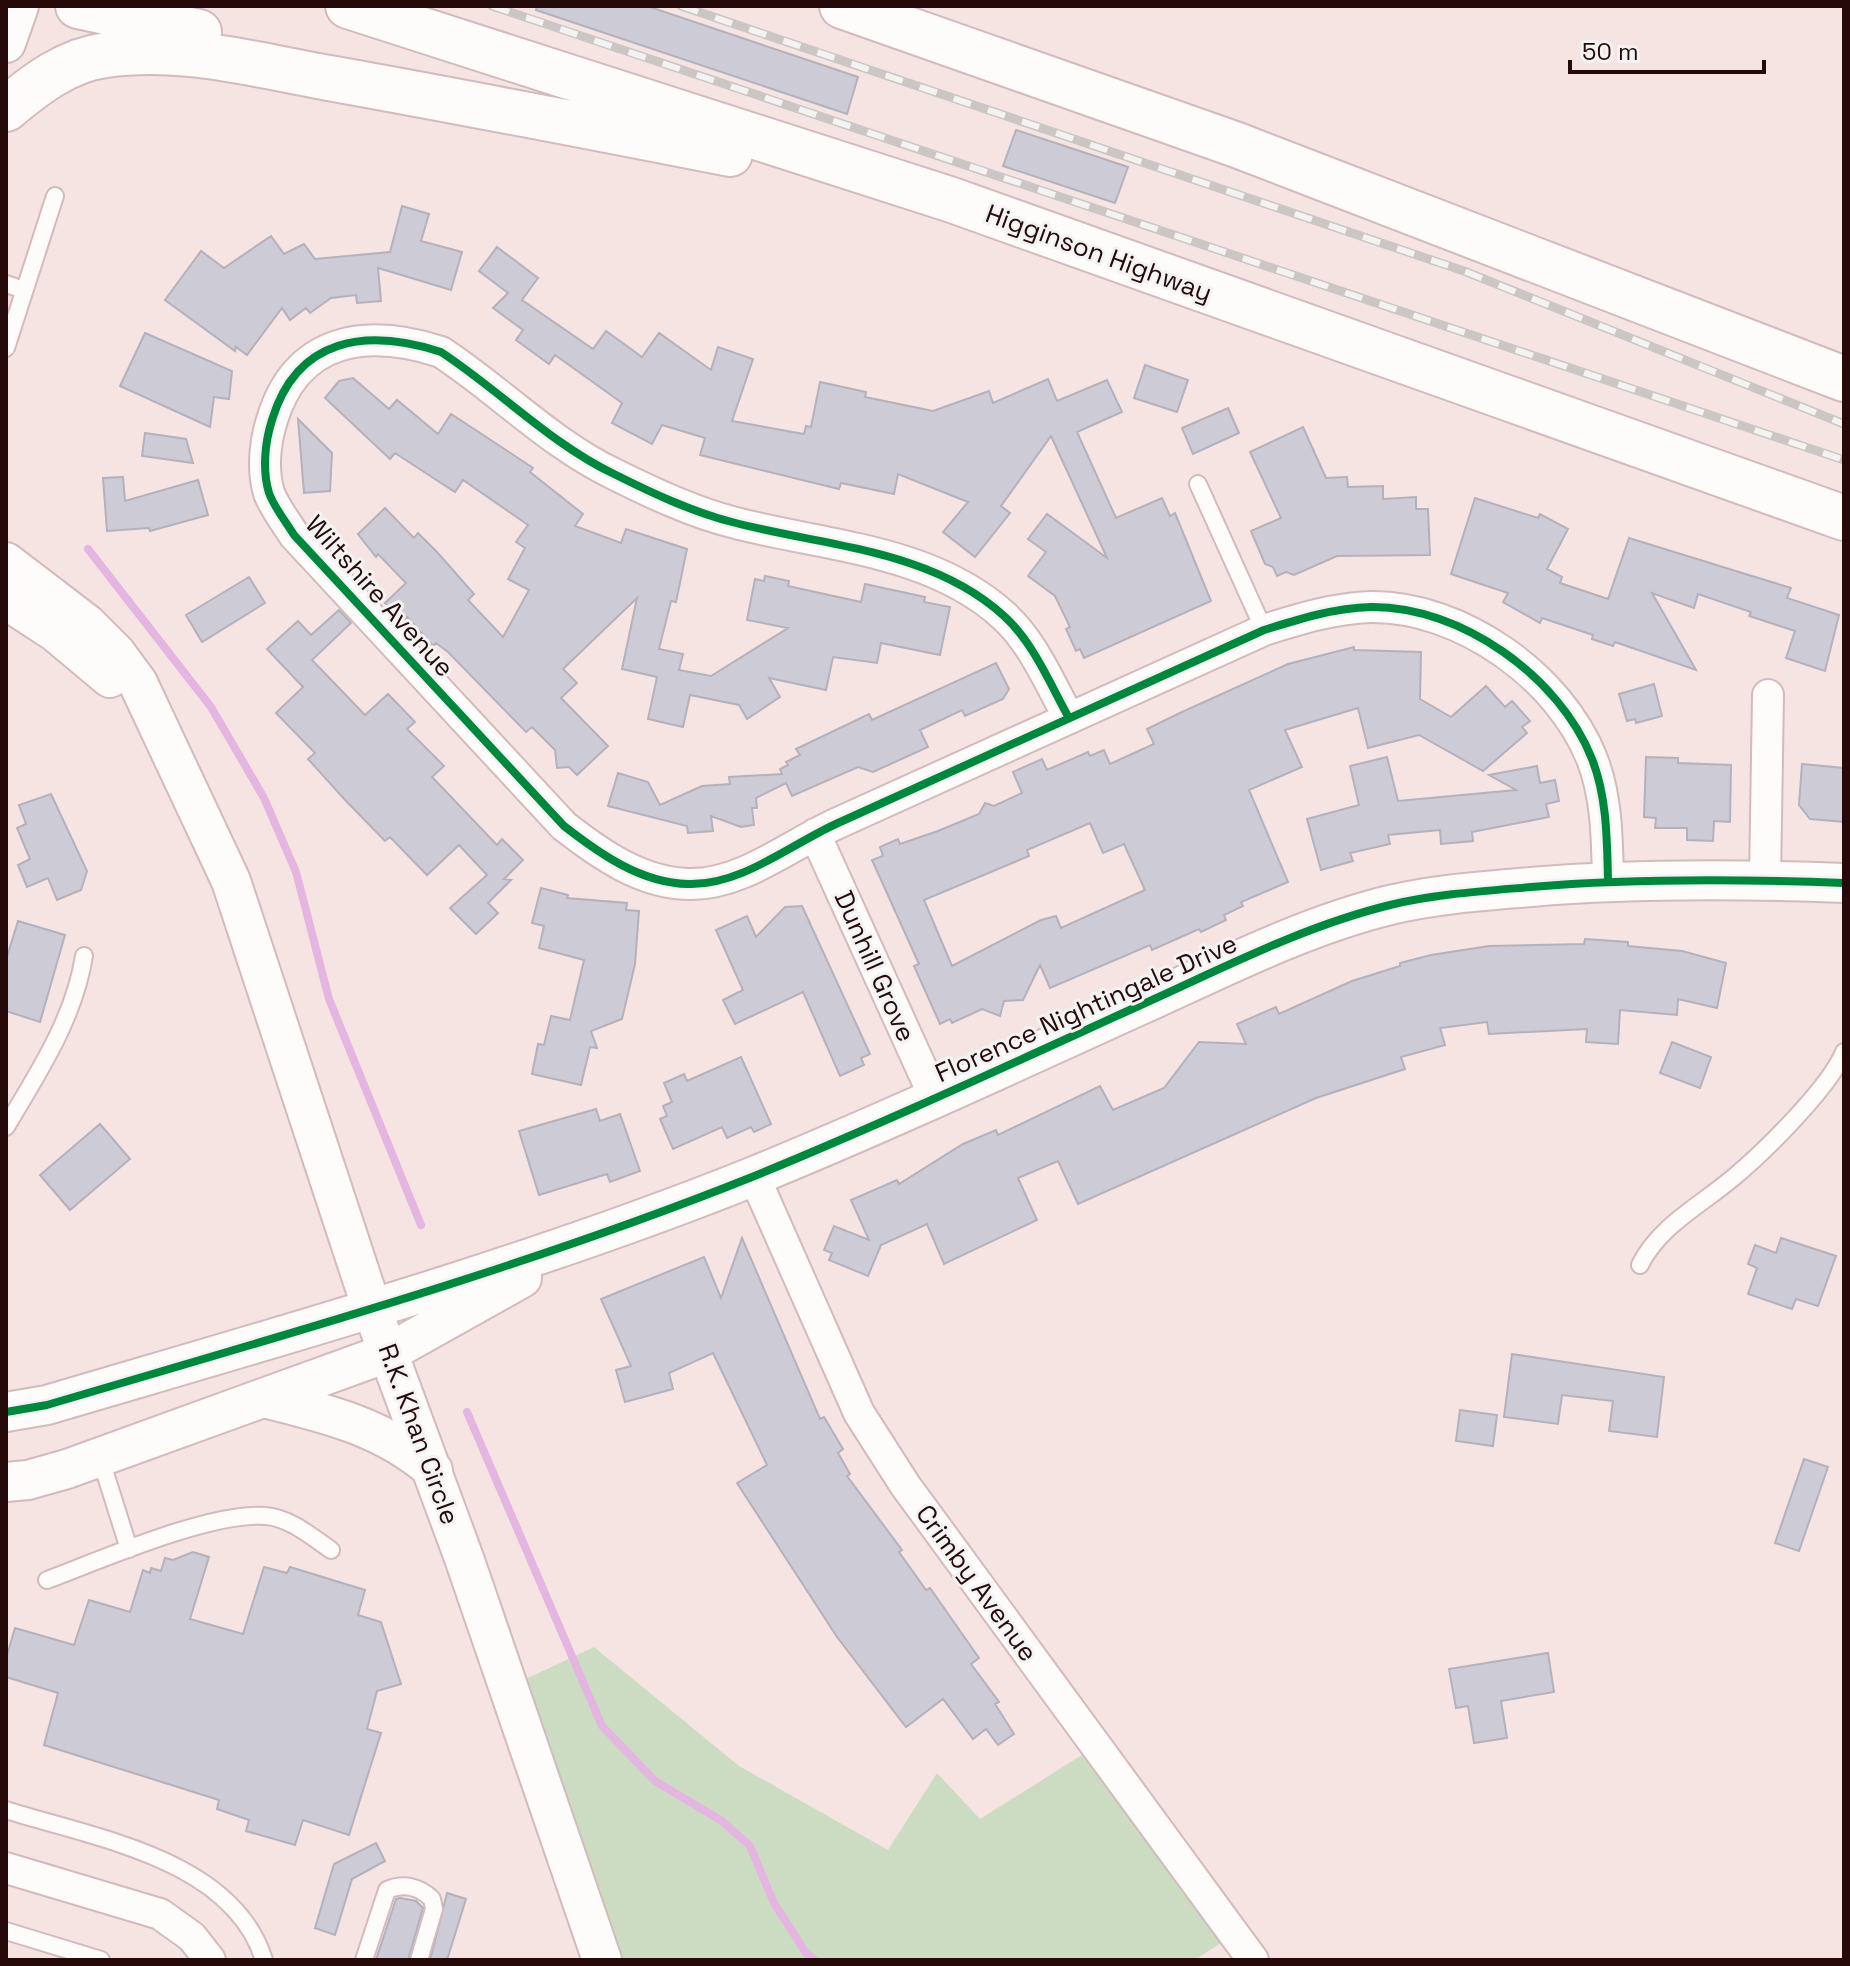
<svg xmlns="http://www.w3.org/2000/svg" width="1850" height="1966" font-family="'Space Grotesk',sans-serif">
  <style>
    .green { fill: #ccdcc2 }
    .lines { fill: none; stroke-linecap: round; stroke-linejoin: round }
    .stream { stroke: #e4b5e1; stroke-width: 8 }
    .building { fill: #cdcbd5; stroke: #b3b1bb; stroke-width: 2; fill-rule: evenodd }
    .service-casing { stroke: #d2bbba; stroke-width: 20 }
    .minor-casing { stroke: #d2bbba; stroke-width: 34 }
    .tertiary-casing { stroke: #d2bbba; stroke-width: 42 }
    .trunk-casing { stroke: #d2bbba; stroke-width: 48 }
    .service { stroke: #fefbfb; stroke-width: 16 }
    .minor { stroke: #fefbfb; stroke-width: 30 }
    .tertiary { stroke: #fefbfb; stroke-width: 38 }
    .trunk { stroke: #fefbfb; stroke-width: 44 }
    .rail-casing { stroke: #cbc5c3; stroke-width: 9 }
    .rail { stroke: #f3f3f3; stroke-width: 6; stroke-dasharray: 18; stroke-linecap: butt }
    .cycleway-casing { stroke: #f3f3f3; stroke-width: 13 }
    .cycleway { stroke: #00873e; stroke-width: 8 }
    .labels { text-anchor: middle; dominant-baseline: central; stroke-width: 6; stroke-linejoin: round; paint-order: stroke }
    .street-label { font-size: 26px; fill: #250a09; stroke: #f3f3f3 }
  </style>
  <rect width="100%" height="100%" fill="#f6e4e2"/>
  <path class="green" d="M594,1647L739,1766L888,1850L937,1773L980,1819L1093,1748L1231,1936L1195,1960H606L511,1686Z"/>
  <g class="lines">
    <path class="stream" d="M88,549L211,707L264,798L296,872L329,999L421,1225
      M467,1412L602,1726L655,1781L722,1821L750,1846L774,1903L806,1953L815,1960"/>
  </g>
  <path class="building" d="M537,6H647L858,77L847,114L536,10Z
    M1016,130L1128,167L1115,203L1003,166Z
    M402,206L429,214L421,241L462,252L451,290L378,268L381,301L357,303L356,295L331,298L310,313L306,308L290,320L282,308L247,355L236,347L235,351L165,300L201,251L224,268L271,236L284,254L304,244L315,259L390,252Z
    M497,247L538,278L522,300L593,349L606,331L642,357L659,333L711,370L718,347L753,359L732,421L804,434L806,426L811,427L820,382L866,392L865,397L933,411L989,391L993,403L1048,379L1057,401L1107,380L1122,412L1077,432L1116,518L1162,498L1170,516L1175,513L1211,601L1084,658L1080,649L1076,651L1066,629L1070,627L1055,596L1028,576L1046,552L1028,539L1047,514L1107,558L1051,436L1001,506L1010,513L975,557L943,532L968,502L898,474L894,494L841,483L839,489L700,455L705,438L662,425L652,444L612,423L622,403L555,355L549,364L516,340L523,330L493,308L508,293L479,271Z
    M145,333L232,371L229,399L214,397L210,427L120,386Z
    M1145,365L1188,380L1177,412L1134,398Z
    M353,378L389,409L397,400L438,434L451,414L506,450L533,468L530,472L583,514L575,526L621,543L626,529L687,549L676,602L671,601L659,649L683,654L679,670L711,676L788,628L747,620L755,579L764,581L765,576L789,581L788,586L861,602L865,584L925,597L924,602L950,607L940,655L881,643L877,663L833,657L826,690L769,678L780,697L747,719L739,705L690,695L683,727L648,719L657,677L622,669L637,598L563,669L577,683L561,698L608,746L577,775L569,767L557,768L555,750L532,727L526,732L448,652L436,643L433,646L407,617L403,621L385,603L406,583L378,554L376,557L358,534L385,508L414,538L418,533L437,552L474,594L468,600L503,637L529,590L508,579L525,548L516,542L528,525L463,480L455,492L395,453L390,459L325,398L339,381Z
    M1228,408L1239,433L1193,454L1182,428Z
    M298,419L332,453L330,491L304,493Z
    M1303,427L1326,478L1347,477L1348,487L1383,486V499L1416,497V509H1428L1430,555L1337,556L1294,575L1286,572L1277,576L1273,567L1265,564L1251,531L1281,518L1250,452Z
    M145,433L186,439L193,463L142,456Z
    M123,477L125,501L198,480L208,515L150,531L149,528L107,531L103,478Z
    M1475,498L1538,518L1540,514L1568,529L1547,569L1562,577L1560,583L1608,599L1629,538L1791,588L1787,598L1839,615L1825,671L1786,658L1795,631L1749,616L1751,612L1698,594L1694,608L1652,593L1696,670L1615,642L1613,646L1592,639L1593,635L1542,618L1540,623L1503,602L1508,593L1451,574Z
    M249,577L265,603L202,642L186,615Z
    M339,610L351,623L312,660L365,715L388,694L415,722L407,729L444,766L432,777L497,845L502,839L523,860L504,879L511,880L488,903L498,913L476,934L450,908L487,875L459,845L427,875L390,837L385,841L346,801L308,759L315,753L276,713L303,687L267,649L298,621L311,635Z
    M1354,647V650L1421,652L1420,699L1451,717L1486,686L1505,707L1512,701L1530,721L1522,727L1527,733L1483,771L1419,735L1368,748L1358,708L1285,730L1302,767L1249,790L1288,882L1241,902L1243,906L1224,915L1226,920L1201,932L1199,929L1152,950L1150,945L1050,988L1040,965L1023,1000L1004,1001L1000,1016L982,1009L952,1023L950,1019L940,1024L914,966L919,964L872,860L883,856L880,847L898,839L900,844L938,831L979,814L985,803L994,806L1022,793L1013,772L1042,759L1047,770L1088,752L1090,756L1104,750L1110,764L1154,744L1147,729L1182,712L1288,664ZM1090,823L1103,853L1124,844L1145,890L1061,928L1056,916L1041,920L952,966L924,900L1029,856L1027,850Z
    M996,663L1009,689L1003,699L965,716L962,710L920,730L928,747L873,772L858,767L792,796L786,783L756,798L757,808H752L754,825L741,827L711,816L713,831L688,833L687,826L608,806L618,773L648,782L660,805L702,786L730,784L729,777L782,774L780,769L788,765L786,762L800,755L796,749L869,714L872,720Z
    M1654,684L1662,716L1636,723L1635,719L1627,721L1619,694Z
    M1387,757L1398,801L1516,790L1489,775L1537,766L1540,783L1555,780L1559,801L1546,804L1549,817L1472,832L1473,841L1441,844L1440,830L1388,835L1390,844L1350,853L1353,861L1321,870L1307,819L1359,805L1350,766Z
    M1646,757L1678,758V763L1731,765L1730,822L1714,821L1713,841L1687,840V828H1655L1656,818L1644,817Z
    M1802,764L1844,768V822L1810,819L1799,805Z
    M51,794L87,871L81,890L57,900L48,878L27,887L18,865L30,859L17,828L26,824L19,805Z
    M541,888L568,895L567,898L627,903L626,910L639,911L635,964L622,1019L591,1031L597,1048L590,1047L581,1085L532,1074L538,1044L544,1045L551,1016L570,1020L584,960L539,948L544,926L532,923Z
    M802,906L870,1054L861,1058L864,1065L840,1076L803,992L735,1024L723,1000L743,990L716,930L747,916L756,937L785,907Z
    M18,921L65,935L40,1022L6,1011V960Z
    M1585,939L1628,942V946L1682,951L1726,963L1717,1008L1678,999L1677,1015L1620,1010L1618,1044L1586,1042L1587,1029L1489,1034L1487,1022L1440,1028L1445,1045L1401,1057L1405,1069L1316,1098L1078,1204L1058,1161L1018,1178L1037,1220L944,1264L927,1224L881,1245L868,1276L829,1260L832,1253L824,1250L834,1226L869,1240L851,1200L897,1180L899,1184L963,1144L996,1130L998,1135L1100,1086L1113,1110L1164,1088L1199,1042L1246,1044L1237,1024L1276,1007L1279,1014L1352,981L1400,966V963L1431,955L1489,946L1584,944Z
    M1672,1042L1711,1057L1700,1088L1660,1073Z
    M741,1057L771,1124L754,1132L751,1127L727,1138L722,1127L673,1149L660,1119L667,1116L663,1106L672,1102L664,1083L684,1074L687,1081Z
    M596,1109L600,1121L620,1114L640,1171L610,1182L607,1174L539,1195L519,1131Z
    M100,1124L130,1159L70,1210L40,1175Z
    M742,1238L820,1419L824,1417L843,1449L838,1453L850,1474L847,1476L902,1550L899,1552L926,1590L930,1588L979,1658L971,1664L999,1702L995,1704L1014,1734L998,1745L986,1729L973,1739L943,1699L906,1727L837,1637L737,1483L767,1465L713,1353L669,1373L673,1389L625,1402L616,1370L631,1366L601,1299L704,1257L721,1298Z
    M1781,1238L1836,1256L1818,1306L1796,1299L1792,1309L1748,1294L1757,1268L1748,1264L1755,1245L1776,1253Z
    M1512,1354L1664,1377L1657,1437L1609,1431L1613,1401L1562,1395L1558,1424L1504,1417Z
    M1460,1410L1497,1415L1493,1446L1456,1441Z
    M1804,1459L1828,1467L1799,1551L1775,1543Z
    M193,1552L209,1557L190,1619L243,1634L264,1567L287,1573L290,1567L365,1590L358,1615L381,1622L401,1684L377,1691L367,1729L381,1733L349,1835L303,1820L295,1845L246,1831L249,1820L217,1809L219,1800L44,1745L58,1693L6,1677V1659L15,1628L74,1645L89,1600L130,1612L143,1570L150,1573L151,1568L161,1571L165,1558L173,1560Z
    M1548,1653L1554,1692L1501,1701L1507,1738L1474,1743L1468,1706L1456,1708L1449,1669Z
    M376,1843L385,1861L352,1879L335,1935L315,1928L334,1864Z
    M447,1893L466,1899L447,1960H430Z
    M400,1898L416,1901L423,1908L408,1960H376L396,1899Z"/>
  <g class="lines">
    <g class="service-casing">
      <path id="service" d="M6,284L24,290
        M6,348L55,196
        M1198,484L1264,630
        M6,1127C38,1073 74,1019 84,956
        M1640,1265C1659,1226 1701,1205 1734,1177C1764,1152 1830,1087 1844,1052
        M100,1457L129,1549
        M47,1580C103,1559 210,1512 266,1516C290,1518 312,1537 331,1550
        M6,1810C94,1838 233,1859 264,1960
        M6,1931L101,1960
        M364,1960L387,1890C403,1883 419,1886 432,1899L434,1909L419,1960"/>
    </g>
    <g class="minor-casing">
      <path id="minor" d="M1069,718C1050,684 1033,642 1004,616C931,549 822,546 732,522C692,512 650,492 614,474C551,444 499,390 441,352C367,328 297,337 272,420C265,442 262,470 269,493C274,507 286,522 294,535L564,826C600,854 641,883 688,884C741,886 791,844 838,823C980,758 1122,694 1264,630C1299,619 1334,608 1371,607C1461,606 1560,677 1592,759C1607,797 1607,840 1608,880
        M815,834L935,1098
        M1765,880L1768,695
        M754,1176L859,1413L905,1485L1253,1960
        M6,1868L160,1914L192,1937L210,1960"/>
    </g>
    <g class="tertiary-casing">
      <path id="tertiary" d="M6,43L19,6
        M6,562L87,624L116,653L138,683L231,881L372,1309L464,1558L602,1960
        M6,600L55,632L110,678
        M268,1399C329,1414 385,1428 433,1470
        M6,1412L47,1405C284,1335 522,1269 752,1177C884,1123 1013,1063 1143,1004C1223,968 1304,926 1390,905C1436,894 1484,891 1531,887C1636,878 1739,879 1844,883
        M6,1482L28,1480L67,1469L390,1352L522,1278"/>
    </g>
    <g class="trunk-casing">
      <path id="trunk" d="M78,6L199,32
        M348,6L952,200L1844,518
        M842,6L1237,145L1844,379
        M6,109C36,84 67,60 106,55C180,44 256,65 329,78C463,102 597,128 730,154"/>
    </g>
    <use href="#service" class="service"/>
    <use href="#minor" class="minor"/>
    <use href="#tertiary" class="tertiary"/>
    <use href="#trunk" class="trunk"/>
    <g class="rail-casing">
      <path id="rail" d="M492,6L1844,460
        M681,6L1464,271L1844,424"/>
    </g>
    <use href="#rail" class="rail"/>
    <g class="cycleway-casing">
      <path id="cycleway" d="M1069,718C1050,684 1033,642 1004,616C931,549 822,546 732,522C692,512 650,492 614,474C551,444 499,390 441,352C367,328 297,337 272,420C265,442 262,470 269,493C274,507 286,522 294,535L564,826C600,854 641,883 688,884C741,886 791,844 838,823C980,758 1122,694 1264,630C1299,619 1334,608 1371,607C1461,606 1560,677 1592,759C1607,797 1607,840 1608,880
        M6,1412L47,1405C284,1335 522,1269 752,1177C884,1123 1013,1063 1143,1004C1223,968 1304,926 1390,905C1436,894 1484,891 1531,887C1636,878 1739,879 1844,883"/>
    </g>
    <use href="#cycleway" class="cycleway"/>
  </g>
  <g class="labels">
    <g class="street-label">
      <text transform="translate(1099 253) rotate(20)">Higginson Highway</text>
      <text transform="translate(380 596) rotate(48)">Wiltshire Avenue</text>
      <text transform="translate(875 966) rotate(66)">Dunhill Grove</text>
      <text transform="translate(1086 1008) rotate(-24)">Florence Nightingale Drive</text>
      <text transform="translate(419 1434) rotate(70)">R.K. Khan Circle</text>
      <text transform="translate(977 1583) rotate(54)">Crimby Avenue</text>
    </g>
  </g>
  <rect width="1850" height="1966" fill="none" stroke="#250a09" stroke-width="16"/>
  <path d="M1570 60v12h194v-12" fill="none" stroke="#250a09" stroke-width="4"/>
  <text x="1582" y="60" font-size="24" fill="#250a09" stroke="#f3f3f3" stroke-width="6" paint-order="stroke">50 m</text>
</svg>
